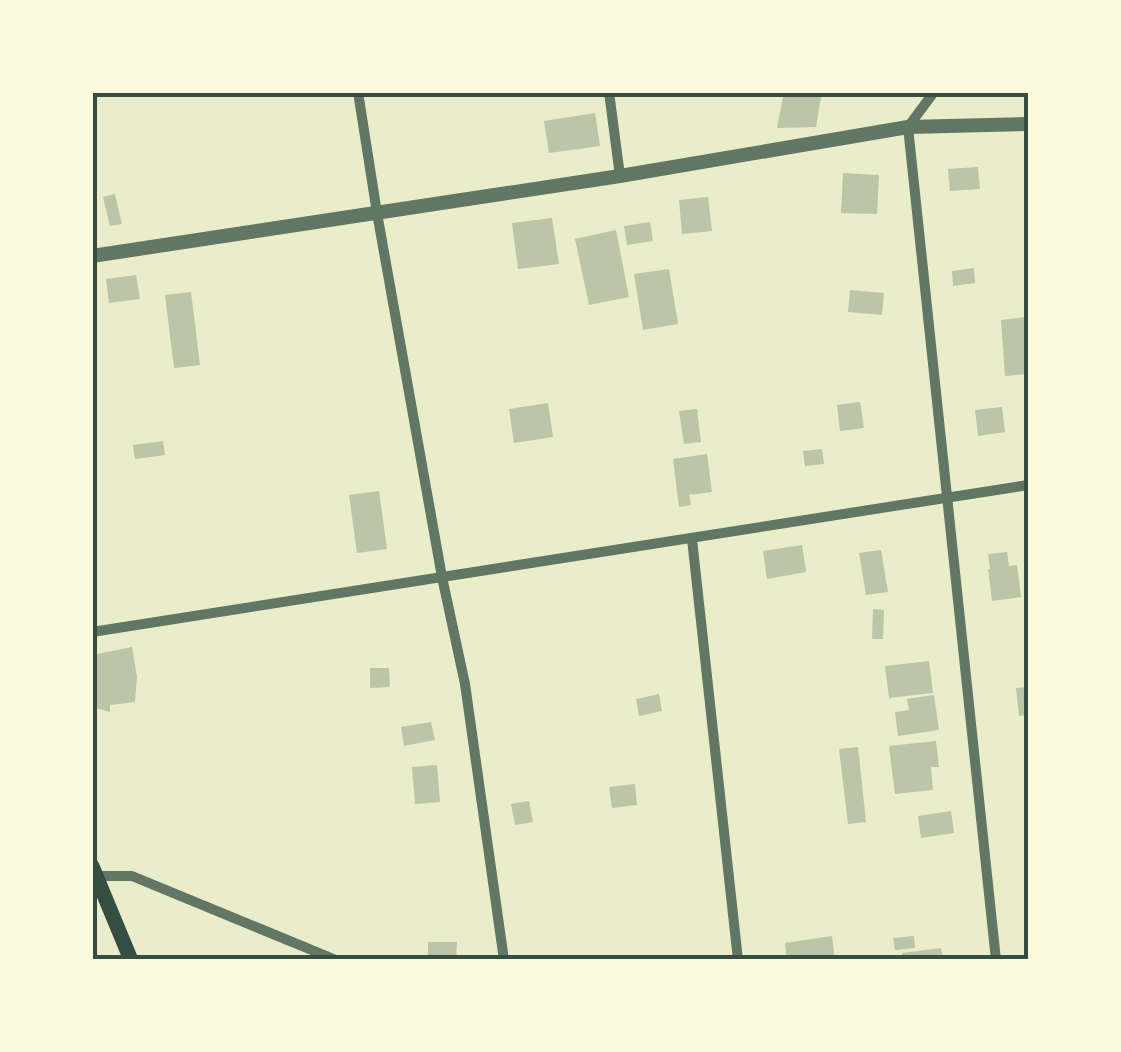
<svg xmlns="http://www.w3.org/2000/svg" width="1121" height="1052" font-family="Cabin,sans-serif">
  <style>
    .building { fill: #bcc5a7 }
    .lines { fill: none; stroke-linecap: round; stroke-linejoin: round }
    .minor { stroke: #617663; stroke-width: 10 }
    .tertiary { stroke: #617663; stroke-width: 14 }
    .secondary { stroke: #344e41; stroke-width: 15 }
    .neatline { fill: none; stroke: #344e41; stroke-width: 4 }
  </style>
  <rect width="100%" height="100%" fill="#e9edc9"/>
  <path class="building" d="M784,92H822L816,127L777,128Z
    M595,113L600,146L549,153L544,121Z
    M978,167L980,189L950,191L948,169Z
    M843,173L879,175L877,214L841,213Z
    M115,194L122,224L110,226L103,197Z
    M708,197L712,231L682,234L679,200Z
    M552,218L559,264L518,269L512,223Z
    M650,222L653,241L627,245L624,226Z
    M616,230L629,297L589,305L575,239Z
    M974,268L975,283L953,286L952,271Z
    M669,269L678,324L643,330L634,274Z
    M136,275L140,299L109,303L106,279Z
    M850,290L884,293L882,315L848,312Z
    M191,292L200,365L174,368L165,295Z
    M1028,317V374L1005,376L1001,320Z
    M860,402L864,428L840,431L837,405Z
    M548,403L553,437L514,443L509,409Z
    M1002,407L1005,432L978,436L975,410Z
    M697,409L701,442L684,444L679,411Z
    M163,441L165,455L135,459L133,445Z
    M822,449L824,464L805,466L803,451Z
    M707,454L712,492L689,495L691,505L679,507L673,459Z
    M379,491L387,549L357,553L349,495Z
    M802,545L806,572L767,579L763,551Z
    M881,550L888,592L866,595L859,553Z
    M1007,552L1009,566L1017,565L1021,597L992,601L988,569H990L988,554Z
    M873,609L884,610L883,639H872Z
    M132,647L137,677L135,702L110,705V712L92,707V655Z
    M929,661L933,693L889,698L885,666Z
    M370,668H389L390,687L370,688Z
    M1028,687V715L1019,716L1016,688Z
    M659,694L662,711L639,716L636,699Z
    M934,695L939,730L898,736L895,712L909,710L907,699Z
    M431,722L435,740L404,746L401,727Z
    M936,741L939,767H931L933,790L895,794L889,746Z
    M858,747L866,822L848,824L839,749Z
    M437,765L440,802L415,804L412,767Z
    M635,784L637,805L612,808L609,787Z
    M529,801L533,822L515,825L511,804Z
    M951,811L954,833L921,838L918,816Z
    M832,936L835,960H787L785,943Z
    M914,936L915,948L895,950L893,938Z
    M428,942H457L456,960H428Z
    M941,948L943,960H902V953Z"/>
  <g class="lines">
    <path class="minor" d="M358,92L377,213L442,577L465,684L504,960
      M609,92L620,176
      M934,92L908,127L996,960
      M692,539L738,960
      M92,632L1028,485
      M97,876H132L336,960"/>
    <path class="tertiary" d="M92,256L620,176L908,127L1028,124"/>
    <path class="secondary" d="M92,866L131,960"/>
  </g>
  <rect width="1121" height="1052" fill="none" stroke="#fefae0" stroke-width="190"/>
  <rect x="95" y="95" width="931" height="862" class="neatline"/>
</svg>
